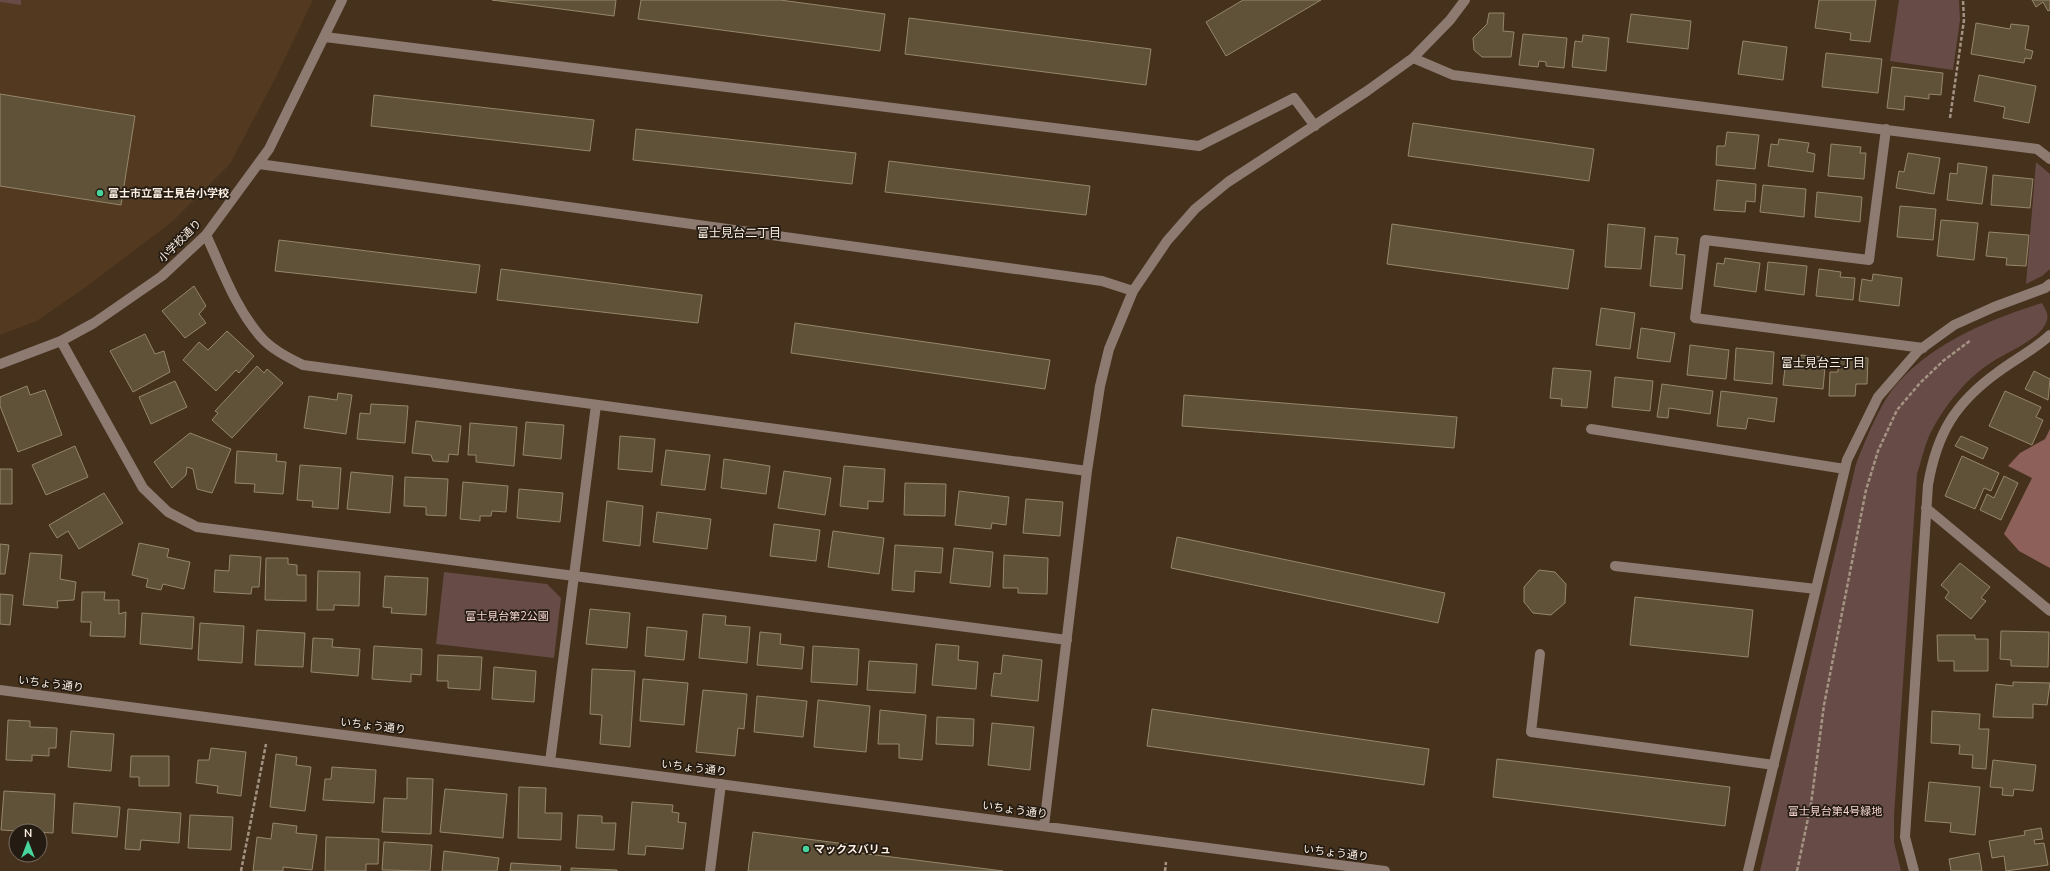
<svg xmlns="http://www.w3.org/2000/svg" width="2050" height="871" font-family="'Nunito Sans','Noto Sans JP',sans-serif">
  <style>
    .built { fill: #52391f }
    .green { fill: #674b47 }
    .forest { fill: #8d605a }
    .building { fill: #5f5238; stroke: #95876b }
    .lines { fill: none; stroke-linecap: round; stroke-linejoin: round }
    .path { stroke: #a59483; stroke-width: 2.5; stroke-dasharray: 4 2; stroke-linecap: butt }
    .minor { stroke: #8d7a71; stroke-width: 10 }
    .poi-dot { fill: #48d49d; stroke: #241b12; stroke-width: 1.5 }
    .labels { text-anchor: middle; dominant-baseline: central; stroke-width: 3.5; stroke-linejoin: round; paint-order: stroke }
    .poi-label { font-size: 11px; font-weight: bold; fill: #fdf0e3; stroke: #241b12; text-anchor: start }
    .street-label { font-size: 11px; fill: #fdf0e3; stroke: #241b12 }
    .park-label { font-size: 11px; fill: #f7d6d2; stroke: #241b12 }
    .neighbourhood-label { font-size: 12px; fill: #fdf0e3; stroke: #241b12 }
  </style>
  <rect width="100%" height="100%" fill="#45311c"/>
  <path class="built" d="M0,0H313L275,79L230,164L172,222L86,287L37,321L0,335Z"/>
  <path class="green" d="M0,0H21V5L0,2Z
    M1899,0H1959L1960,20L1953,70L1890,61Z
    M2036,162L2050,174V269L2042,276L2026,284Z
    M2042,303C2048,313 2050,318 2043,328C2033,342 2006,353 1992,362C1966,378 1942,409 1929,436C1924,448 1921,462 1917,474L1894,816V842L1901,871H1760L1856,464C1864,443 1879,407 1892,390C1927,345 1990,319 2042,303Z
    M444,572L547,584L561,598L554,658L436,644Z"/>
  <path class="forest" d="M2050,429V568L2019,551L2004,534L2032,478L2008,466L2020,453L2045,439Z"/>
  <path class="building" d="M492,0H616L614,16Z
    M641,0H780L885,14L880,51L638,19Z
    M1243,0H1321L1226,56L1206,22Z
    M1819,0H1876L1870,42L1850,40L1851,33L1815,28Z
    M2032,0H2050V10L2048,11L2043,2L2036,7Z
    M1489,13H1504L1503,31L1514,32L1511,57H1482L1474,50L1473,38L1487,24Z
    M1631,14L1691,21L1688,49L1627,42Z
    M909,18L1151,49L1146,85L905,54Z
    M1976,23L2010,29L2011,24L2029,26L2025,49L2033,51L2031,59L2025,58L2024,63L1971,54Z
    M1523,34L1567,38L1564,68L1546,66V62L1539,61L1538,67L1519,65Z
    M1583,35L1609,38L1606,71L1572,67L1575,41L1582,42Z
    M1743,41L1787,47L1783,80L1738,74Z
    M1826,53L1882,59L1878,93L1822,87Z
    M1892,67L1943,73L1941,95L1929,94V99L1905,96L1904,110L1887,108Z
    M1979,75L2036,86L2029,123L2003,118L2005,107L1974,101Z
    M0,94L135,116L121,205L0,186Z
    M374,95L594,120L590,151L371,126Z
    M1413,123L1594,149L1589,181L1408,156Z
    M636,129L856,153L852,184L633,160Z
    M1727,132L1759,135L1755,169L1716,165L1717,146H1725Z
    M1779,139L1809,143L1807,152L1815,154L1813,172L1768,166L1771,144L1778,145Z
    M1831,144L1861,147L1860,153H1866L1864,179L1828,176Z
    M1908,153L1940,158L1934,194L1896,188L1899,171L1904,172Z
    M889,161L1090,186L1086,215L885,192Z
    M1958,163L1987,167L1982,204L1947,200L1950,173L1957,174Z
    M1993,175L2033,179L2030,208L1991,205Z
    M1717,180L1756,184L1755,202L1746,201L1745,212L1714,210Z
    M1763,185L1806,189L1804,217L1760,212Z
    M1817,192L1862,197L1860,222L1815,217Z
    M1900,206L1936,209L1933,240L1897,237Z
    M1941,220L1978,223L1974,260L1937,256Z
    M1392,224L1574,250L1568,289L1387,264Z
    M1608,224L1645,228L1641,269L1605,267Z
    M1989,232L2029,235L2026,266L2006,265L2007,258L1986,256Z
    M1655,236L1678,238L1676,254L1685,255L1682,289L1650,286Z
    M279,240L480,265L476,293L275,271Z
    M1725,258L1760,263L1756,292L1714,286L1717,263L1724,264Z
    M1768,262L1807,266L1804,295L1765,290Z
    M501,269L702,295L698,323L497,300Z
    M1819,269L1841,272L1840,277L1855,278L1853,300L1816,296Z
    M1873,274L1902,278L1899,306L1859,301L1862,279L1872,281Z
    M194,286L206,306L199,314L206,323L185,338L162,311Z
    M1601,308L1635,313L1630,349L1596,345Z
    M795,323L1050,360L1045,389L791,353Z
    M1641,328L1675,333L1670,362L1637,358Z
    M227,331L254,356L239,373L236,370L216,391L183,360L199,342L208,350Z
    M145,334L155,354L164,351L170,372L133,392L110,351Z
    M1690,345L1729,350L1726,379L1687,375Z
    M1736,348L1774,352L1772,384L1734,380Z
    M1801,355L1826,357L1823,389L1783,385L1786,359L1800,361Z
    M1838,357L1868,358L1867,384H1856L1855,396H1829L1830,372H1838Z
    M257,366L264,373L267,369L283,383L232,438L212,420L218,413L215,411Z
    M1553,368L1591,371L1587,408L1561,406L1562,399L1550,398Z
    M2034,371L2050,379L2048,400L2025,389Z
    M1615,377L1653,381L1650,411L1612,407Z
    M175,381L187,407L151,424L139,397Z
    M1662,384L1713,391L1710,414L1669,408L1668,418L1657,417Z
    M27,386L30,395L45,390L62,435L18,452L0,406V397Z
    M1721,391L1777,398L1774,422L1748,418L1746,429L1717,426Z
    M2005,391L2041,407L2036,417L2043,420L2032,445L1989,426Z
    M338,393L352,395L346,434L304,428L309,396L337,400Z
    M1184,395L1457,417L1454,448L1182,426Z
    M371,404L408,406L405,443L357,439L360,413L370,414Z
    M416,421L461,426L458,455L449,454L448,462L433,461L431,455L412,453Z
    M526,422L564,425L561,459L523,455Z
    M470,423L517,427L514,466L476,462V455H468Z
    M190,433L231,449L212,493L197,489L193,469L187,467L186,475L172,488L154,462Z
    M620,436L655,439L652,472L618,469Z
    M1961,436L1988,448L1983,459L1955,446Z
    M75,446L88,477L46,495L32,465Z
    M666,450L710,455L705,490L661,485Z
    M237,451L277,454L276,461L286,462L283,494L254,492L255,484L235,483Z
    M1962,456L1999,473L1991,491L1984,488L1975,509L1945,496Z
    M724,459L770,466L766,494L721,488Z
    M300,465L341,468L338,509L312,507L313,501L297,500Z
    M844,466L885,469L883,502L868,501V509L840,506Z
    M0,469H12V504H0Z
    M784,471L831,478L825,515L778,508Z
    M351,472L393,476L390,513L347,509Z
    M2004,476L2018,483L2001,520L1980,510L1987,494L1994,498Z
    M405,477L448,479L446,516L426,515V507L404,506Z
    M463,482L508,486L506,512L492,511L491,516H480V521L460,519Z
    M905,483L946,484L945,516L904,515Z
    M519,489L563,493L560,522L517,518Z
    M959,491L1009,497L1006,525L992,523L991,529L955,525Z
    M104,493L123,523L79,549L68,531L57,538L49,525Z
    M1026,499L1063,502L1060,536L1023,533Z
    M607,501L643,506L640,546L603,541Z
    M657,512L711,519L707,549L653,542Z
    M774,524L820,530L816,561L770,556Z
    M833,531L884,538L879,574L828,567Z
    M1177,537L1445,593L1438,623L1171,568Z
    M139,543L169,549L167,557L190,562L184,589L163,584L161,590L146,587L148,579L132,575Z
    M0,544L9,545L5,574H0Z
    M895,545L943,548L941,573L915,571L914,592L892,590Z
    M954,548L993,552L990,587L950,583Z
    M30,553L62,555L60,579L76,582L74,600L57,601L58,608L23,605Z
    M230,555L261,557L259,587H252L251,594L214,592L215,570L229,571Z
    M1004,555L1048,558L1047,594L1018,593V588H1003Z
    M266,558H288V564L297,565V575H306V601L265,600Z
    M1960,563L1990,587L1981,598L1986,601L1971,619L1945,598L1949,592L1941,585Z
    M1539,570L1555,572L1566,584L1565,603L1551,615L1533,613L1524,602V587Z
    M318,571L360,572L359,606L334,605V610H317Z
    M385,576L428,578L426,615L391,613L392,608L383,607Z
    M82,592H105L104,600H119V614L126,612L125,637L90,636L91,622H81Z
    M0,594L13,595L10,625L0,624Z
    M1635,597L1753,610L1748,657L1630,645Z
    M590,609L630,613L627,648L586,644Z
    M142,613L194,617L192,649L140,644Z
    M703,614L726,616L725,625L750,627L747,663L699,658Z
    M200,623L244,626L242,663L198,660Z
    M647,627L687,631L684,660L645,656Z
    M257,630L305,633L303,667L255,665Z
    M2001,631L2049,632L2048,667L2011,666V660L2000,659Z
    M760,632L781,634L780,644L804,647L802,669L757,665Z
    M1937,635H1975V639H1988V671H1954V661H1938Z
    M313,638L333,639L332,647L360,649L358,676L311,672Z
    M936,644L959,646L958,660L978,662L976,689L932,685Z
    M374,646L422,649L421,675L411,674V682L372,679Z
    M813,646L859,649L857,685L811,682Z
    M438,655L482,657L480,690L448,688V681H437Z
    M1003,655L1042,660L1038,701L991,696L994,673L1001,674Z
    M869,661L917,664L915,693L867,690Z
    M494,667L536,671L534,702L492,699Z
    M592,669L635,671L630,747L600,744L602,715L590,714Z
    M643,679L688,683L684,725L640,721Z
    M2013,682L2050,683L2047,705L2033,704V718L1993,717L1996,684L2013,686Z
    M703,690L747,694L744,729L738,728L735,756L696,752Z
    M757,696L807,701L803,737L754,732Z
    M818,700L870,706L866,752L814,747Z
    M1152,709L1429,749L1424,785L1147,746Z
    M880,710L926,715L922,760L899,758V744H878Z
    M1932,711L1980,714L1979,729H1989L1986,769L1972,768L1973,755L1959,754L1960,745L1931,743Z
    M937,717L974,719L973,746L936,744Z
    M8,720L30,721V727L57,728L56,748H49V756L32,755V761L6,760Z
    M992,723L1034,727L1030,770L988,765Z
    M71,731L114,734L111,771L68,767Z
    M211,748L246,752L241,796L217,793L218,786L196,783L198,760H209Z
    M276,754L297,757L296,765L311,767L305,811L270,807Z
    M131,756H169V786H139V777H130Z
    M1497,759L1730,787L1725,826L1493,797Z
    M1993,760L2036,765L2033,791L2014,789L2013,796L2002,795L2003,788L1990,787Z
    M332,767L376,770L374,803L323,800L325,779H331Z
    M407,778L433,779L431,834L382,832L384,798L407,799Z
    M1929,782L1980,787L1975,835L1950,832L1951,823L1925,821Z
    M519,787L546,788L545,813H562L561,840L518,838Z
    M445,789L507,794L503,838L440,832Z
    M4,791L55,794L53,833L1,830Z
    M632,802L673,805L672,812L679,813L678,822L686,823L683,849L646,846L645,855L628,854Z
    M74,803L120,807L117,837L72,833Z
    M128,809L181,813L179,843L141,840L140,850L125,849Z
    M190,815L233,817L231,850L188,848Z
    M578,815L602,816V823H616L614,850L576,848Z
    M273,823L297,826L296,833L317,835L312,870L283,867V871H253L257,837L271,839Z
    M2041,828L2043,839L2034,840L2035,844L2044,843L2048,865L2006,871L2004,856L1992,858L1989,841L2025,835L2024,831Z
    M753,832L861,846L860,853L1003,871H748Z
    M326,837L379,839L378,864H366V871H325Z
    M384,842L432,845L430,871L382,870Z
    M444,851L499,858L497,871H442Z
    M1979,853L1982,871H1951L1949,859Z
    M511,863L561,866L560,871H510Z
    M571,868L617,870V871H571Z"/>
  <g class="lines">
    <path class="path" d="M1950,118L1964,20L1963,0
      M241,871L266,744
      M1165,871L1166,862
      M1797,871L1811,804L1824,705L1866,490L1878,451L1897,410L1920,383L1943,361L1971,340"/>
    <path class="minor" d="M325,37L1199,146L1294,98L1315,126
      M1413,58L1453,75L2037,149L2050,159
      M1886,129L1869,260L1705,240L1695,318L1923,348
      M259,164L1102,281L1133,291
      M206,235C222,269 235,307 260,336C271,349 287,357 303,365L1087,471
      M61,341L143,488L168,512L197,527L1067,640
      M0,364L61,341L94,323L162,276L206,235L269,149L342,0
      M1591,429L1845,469
      M1926,508L2050,611
      M1615,566L1816,589
      M1540,654L1531,732L1774,765
      M0,690L1385,871
      M550,762L596,405
      M1044,826L1087,471L1100,386L1109,349L1133,291L1167,241L1195,209L1228,182L1367,91L1413,58L1450,20L1465,0
      M710,871L721,784
      M1748,871L1847,460L1878,397L1918,351L1954,325L1994,307L2045,288L2050,284
      M1914,871L1905,837L1928,485C1937,433 1955,403 1998,372C2015,359 2034,350 2050,335"/>
  </g>
  <g class="poi-dot">
    <circle cx="100" cy="193" r="4"/>
    <circle cx="806" cy="849" r="4"/>
  </g>
  <g class="labels">
    <g class="poi-label">
      <text x="108" y="193">富士市立富士見台小学校</text>
      <text x="814" y="849">マックスバリュ</text>
    </g>
    <g class="street-label">
      <text transform="translate(180 241) rotate(-45)">小学校通り</text>
      <text transform="translate(51 684) rotate(7)">いちょう通り</text>
      <text transform="translate(373 726) rotate(7)">いちょう通り</text>
      <text transform="translate(694 768) rotate(7)">いちょう通り</text>
      <text transform="translate(1015 810) rotate(8)">いちょう通り</text>
      <text transform="translate(1336 853) rotate(7)">いちょう通り</text>
    </g>
    <g class="park-label">
      <text x="507" y="616">富士見台第2公園</text>
      <text x="1835" y="811">富士見台第4号緑地</text>
    </g>
    <g class="neighbourhood-label">
      <text x="739" y="233">富士見台二丁目</text>
      <text x="1823" y="363">富士見台三丁目</text>
    </g>
  </g>
  <g transform="translate(28 843)"><circle r="19" fill="#241b12" stroke="#7b7066"/>
  <path d="M0-3L7 15L0 10L-7 15Z" fill="#48d49d"/>
  <text y="-6" font-size="11" font-weight="bold" text-anchor="middle" fill="#fdf0e3">N</text>
  </g>
</svg>
